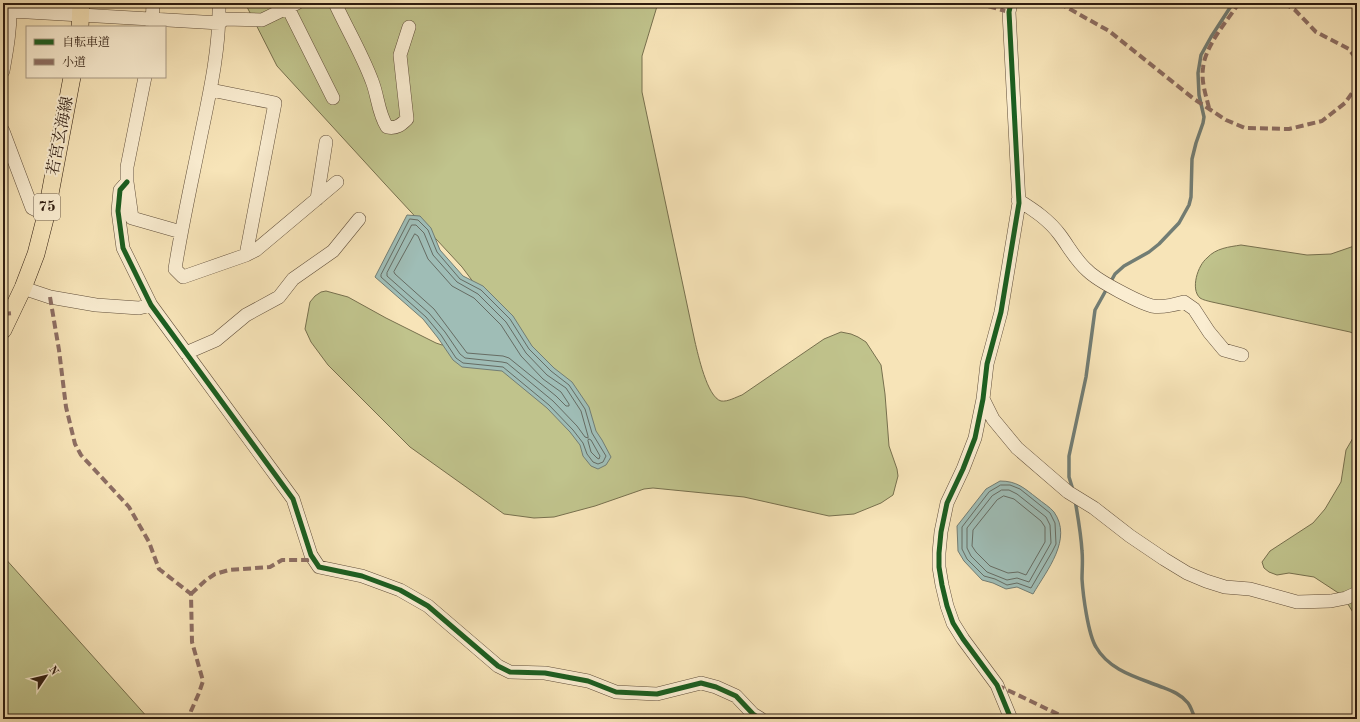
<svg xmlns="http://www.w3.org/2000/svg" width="1360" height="722" font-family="'Old Standard TT','Noto Serif JP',serif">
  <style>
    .green { fill: #c0c38c; stroke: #77704e }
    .water { fill: #9fbdb6; stroke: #727d74 }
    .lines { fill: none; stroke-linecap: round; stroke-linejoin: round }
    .shore { stroke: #666c63; stroke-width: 1 }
    .stream { stroke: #727d74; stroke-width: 3.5 }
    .minor-casing { stroke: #604e3a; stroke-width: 14 }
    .major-casing { stroke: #2e1c10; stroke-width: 18 }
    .minor { stroke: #faedd1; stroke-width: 13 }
    .major { stroke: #f7e4b8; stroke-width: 17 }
    .quiet { stroke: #8d6e63; stroke-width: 4; stroke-dasharray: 8 4; stroke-linecap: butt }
    .cycleway-casing { stroke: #faedd1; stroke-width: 8 }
    .cycleway { stroke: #1b5e20; stroke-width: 5 }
    .labels { text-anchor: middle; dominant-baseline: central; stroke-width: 4; stroke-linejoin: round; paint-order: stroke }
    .shield { fill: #faedd1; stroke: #6b5b4a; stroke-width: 1 }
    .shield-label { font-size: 15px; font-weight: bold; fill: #2e1c10 }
    .street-label { font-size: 16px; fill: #2e1c10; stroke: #faedd1 }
  </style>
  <rect width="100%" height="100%" fill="#f7e4b8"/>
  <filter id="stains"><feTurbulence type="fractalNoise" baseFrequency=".005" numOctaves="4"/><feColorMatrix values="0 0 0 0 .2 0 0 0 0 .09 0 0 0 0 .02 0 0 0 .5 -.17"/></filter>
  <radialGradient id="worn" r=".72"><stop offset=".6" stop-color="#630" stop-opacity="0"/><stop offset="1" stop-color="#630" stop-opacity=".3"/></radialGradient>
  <path class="green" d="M245,3H658L642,56V92L695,342C698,354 707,397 721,401C728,402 736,397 742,395L824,339L841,332L851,334L858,337L866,342L881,365L885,394L889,446L897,469L898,476L893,495L881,503L854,514L829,516L744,497L653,488L644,489L595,506L554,517L534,518L504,514L410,447L328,365L311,342L305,329L310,302L315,296L321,292L326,291L348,297L386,318L436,343L442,345L449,343L483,295L462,267L385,184L277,66Z
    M1241,245L1307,255L1331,254L1357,245V335L1350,332L1212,302C1208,301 1203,300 1200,298C1190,289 1198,265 1207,258C1216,248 1229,247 1241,245Z
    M1357,431V619L1343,596L1314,577L1289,573L1277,575L1269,572L1264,568L1262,562L1270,551L1313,523L1325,509L1341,482L1346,450Z
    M3,556L149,719H3Z"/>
  <path class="water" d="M407,215L420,216L431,228L440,250L463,276L483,286L513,316L532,346L554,368L572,382L589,407L596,431L602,440L611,457L606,465L598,469L591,466L583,456L580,445L570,432L547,408L502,371L462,367L453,360L438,338L423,319L375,277Z
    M1000,481C1017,481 1024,488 1037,498C1043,503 1050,507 1054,512C1073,539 1047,570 1033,594L1017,587L1006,589L993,583L982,580L964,561L958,551L957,526L986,489Z"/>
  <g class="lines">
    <path class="shore" d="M410,219L418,220L428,230L437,252L460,279L481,290L510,319L529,349L551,371L569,385L585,409L592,433L606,456L603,462L598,464L593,462L587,454L583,443L573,430L549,405L503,367L463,363L456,358L441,335L426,317L381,277V275Z
      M412,225H416L424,233L433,255L457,282L478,294L506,322L526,353L547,375L566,388L581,411L588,436V438L585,437L577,426L553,401L507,363L502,362L465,358L460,354L445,332L429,313L387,276V273Z
      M415,234L418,236L428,259L452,286L474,298L501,325L521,356L543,379L561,392L569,404V406H566L556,396L509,358L503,356L467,353L434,309L395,274L394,272Z
      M589,439L591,440L600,456L599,459L597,458L591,452L588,441Z
      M1001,485H1010L1020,489L1050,513L1055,523L1056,544L1052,552L1031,588L1017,583L1007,585L995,579L984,576L967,559L962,549V527L989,492Z
      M1002,490H1009L1017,494L1046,517L1050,525L1051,543L1029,582L1017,578L1007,580L987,572L971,556L967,548V528L992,496Z
      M1004,496L1014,499L1041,521L1045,527V542L1026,575L1018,572L1008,573L990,566L976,552L972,546L973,530L997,500Z"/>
    <path class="stream" d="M1073,490L1069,477V456L1086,377L1095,310L1115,274L1124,266L1149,252L1159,244L1179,223L1189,205L1191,197L1192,159L1196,143L1203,123L1204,117L1199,95L1198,73L1201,55L1211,37L1233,3
      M1075,500C1078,517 1081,534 1082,551C1083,560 1082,570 1082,579C1083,595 1088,634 1096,647C1109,670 1136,677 1159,686C1169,690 1180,693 1188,703C1191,707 1193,713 1195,719"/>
    <g class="minor-casing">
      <path id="minor" d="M335,3C347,29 362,54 372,81C378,96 378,113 387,127C396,129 401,125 407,119L400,55L409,27
        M1011,3L1009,12L1019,203L1001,312L987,364L983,399L975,438L963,469L947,503L941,532L939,553V567L942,585L947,606L953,623L963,639L997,685L1011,719
        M288,8L333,98
        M11,11L220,23L224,19L262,20L297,3
        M152,27L153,3
        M3,71C7,49 11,26 10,3
        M145,77L127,167V182L132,218L181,232
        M211,90L275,103L246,255L183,277L175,269C182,224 192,180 201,135C210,92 220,47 219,3
        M3,131L32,208L46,215
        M127,182L120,190L118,211L123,248L151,305L293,499L311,555L319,567L362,576L400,590L428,606L498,666L510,672L545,673L588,681L616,692L657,694L701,683L716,687L736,696L753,714L761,719
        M317,199L326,142
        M1018,200C1034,210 1049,220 1060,235C1069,247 1076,261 1088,271C1098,281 1138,302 1152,306C1163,308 1174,305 1184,302L1194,309L1209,332L1224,350L1242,355
        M246,255L256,250L337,182
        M23,288L50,297L96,305L139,308L151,305
        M186,353L216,340L246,315L279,297L293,279L333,251L359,219
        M983,399L993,419L1017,448L1068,492L1094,508L1130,536L1164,559L1187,573L1206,581L1225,587L1250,589L1297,602L1331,601L1346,598L1357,593"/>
    </g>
    <g class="major-casing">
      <path id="major" d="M80,27L81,3
        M3,330L23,288L36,254L46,215L72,77"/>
    </g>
    <use href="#minor" class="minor"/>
    <use href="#major" class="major"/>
    <path class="quiet" d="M977,3L1009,12
      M1059,3L1109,31L1194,99L1226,120L1245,128L1289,129L1322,121L1345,103L1357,86
      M1284,3L1295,10L1316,32L1349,49L1357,60
      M1209,108C1206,95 1201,82 1203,68C1205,46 1227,21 1239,3
      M50,297L59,350L66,407L75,444L81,455L129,507L149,542L159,569L191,594L192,642L203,681L199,693L191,711L189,719
      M3,314L13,313
      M191,594L206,580L215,574L229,570L270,567L282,560H314
      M997,685L1068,719"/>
    <g class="cycleway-casing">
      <path id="cycleway" d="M1011,3L1009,12L1019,203L1001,312L987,364L983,399L975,438L963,469L947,503L941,532L939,553V567L942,585L947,606L953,623L963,639L997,685L1011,719
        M127,182L120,190L118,211L123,248L151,305L293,499L311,555L319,567L362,576L400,590L428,606L498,666L510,672L545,673L588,681L616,692L657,694L701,683L716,687L736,696L753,714L761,719"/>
    </g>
    <use href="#cycleway" class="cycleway"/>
  </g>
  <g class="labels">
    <rect class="shield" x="34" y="194" width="26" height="26" rx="3"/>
    <g class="shield-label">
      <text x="47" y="207">75</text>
    </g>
    <g class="street-label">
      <text transform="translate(61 136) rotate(-79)">若宮玄海線</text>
    </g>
  </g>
  <rect width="1360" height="722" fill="none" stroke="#f7e4b8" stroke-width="16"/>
  <rect x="4" y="4" width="1352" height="714" fill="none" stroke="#2e1c10" stroke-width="2"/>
  <rect x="8" y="8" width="1344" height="706" fill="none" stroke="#2e1c10"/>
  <rect x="26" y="26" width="140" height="52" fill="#faedd1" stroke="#a89984"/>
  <rect x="34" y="39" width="20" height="6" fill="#1b5e20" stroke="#a89984"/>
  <text x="62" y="46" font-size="12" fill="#2e1c10">自転車道</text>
  <rect x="34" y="59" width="20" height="6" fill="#8d6e63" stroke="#a89984"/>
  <text x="62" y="66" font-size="12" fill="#2e1c10">小道</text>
  <g transform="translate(46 676) rotate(55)" stroke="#faedd1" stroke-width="3" paint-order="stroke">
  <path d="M0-3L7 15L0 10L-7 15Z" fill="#2e1c10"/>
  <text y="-6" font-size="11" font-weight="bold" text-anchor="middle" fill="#2e1c10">N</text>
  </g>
  <rect width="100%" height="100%" filter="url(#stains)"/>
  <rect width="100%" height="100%" fill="url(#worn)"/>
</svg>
